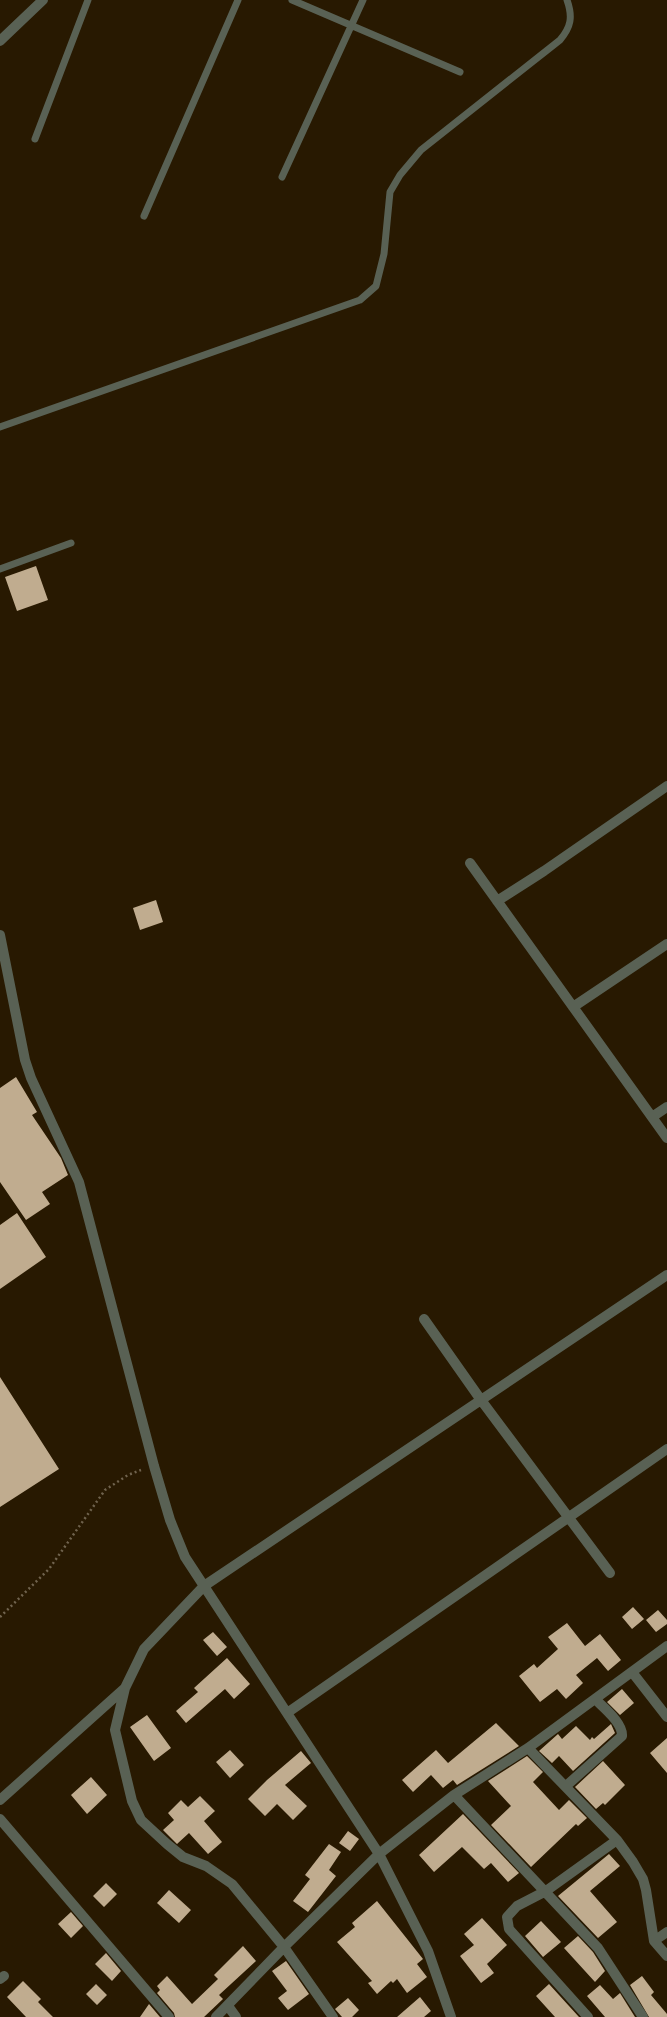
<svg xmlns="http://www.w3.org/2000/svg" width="667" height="2017" font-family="Raleway,sans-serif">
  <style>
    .building { fill: #c0ac8f }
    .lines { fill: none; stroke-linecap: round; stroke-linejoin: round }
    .path { stroke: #70634e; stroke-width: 2.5; stroke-dasharray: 2 3; stroke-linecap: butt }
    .service { stroke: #596154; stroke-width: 7 }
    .minor { stroke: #596154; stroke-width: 10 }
  </style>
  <rect width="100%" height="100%" fill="#281901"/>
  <path class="building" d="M36,566L48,600L17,611L5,577Z
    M156,900L163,922L140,930L133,908Z
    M16,1077L37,1112L32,1115L61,1158L68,1175L42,1192L50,1204L26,1220L0,1182V1088Z
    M17,1213L46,1257L0,1289V1225Z
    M0,1377L59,1469L0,1507Z
    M633,1607L644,1619L632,1629L622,1617Z
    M658,1610L667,1620V1624L656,1632L646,1620Z
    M567,1623L585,1646L600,1634L621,1660L608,1671L597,1658L576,1675L583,1683L566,1699L557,1689L540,1702L519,1676L534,1664L537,1668L558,1649L548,1637Z
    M213,1632L227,1647L217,1656L203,1640Z
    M227,1658L250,1684L234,1699L225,1689L186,1723L176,1711L198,1692L194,1688Z
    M622,1689L634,1703L620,1715L607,1702Z
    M147,1715L171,1748L154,1761L130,1727Z
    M496,1723L519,1746L457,1785L453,1780L443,1788L431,1775L413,1792L402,1780L436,1750L448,1763Z
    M611,1724L615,1733L573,1771L559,1756L552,1763L539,1751L558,1734L562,1739L576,1726L590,1740L592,1737L594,1739Z
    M667,1738V1773L650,1753Z
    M230,1750L244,1765L230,1778L216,1762Z
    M301,1751L311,1763L285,1785L307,1806L293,1820L277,1804L265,1816L248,1799L267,1780Z
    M527,1756L543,1772L533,1782L559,1810L569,1800L587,1818L578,1826L576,1824L531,1867L491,1825L511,1806L488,1781Z
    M603,1761L625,1785L605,1805L603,1803L596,1809L575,1787Z
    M91,1777L107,1795L87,1814L71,1795Z
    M200,1796L215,1811L204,1821L222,1842L208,1854L189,1833L177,1844L163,1830L174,1820L168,1813L181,1800L188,1807Z
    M463,1814L519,1873L508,1882L491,1863L484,1869L462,1847L434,1872L419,1855Z
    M348,1831L359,1839L350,1851L339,1843Z
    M329,1844L341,1852L329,1870L336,1876L308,1912L293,1901L310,1879L305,1875Z
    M609,1854L620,1866L590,1891L617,1922L598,1938L558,1896Z
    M106,1883L117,1894L104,1907L93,1896Z
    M169,1890L191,1910L179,1923L157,1903Z
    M377,1901L423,1959L417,1964L427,1977L407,1993L397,1979L393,1983L391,1981L377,1994L368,1983L372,1981L337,1942L355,1927L352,1923Z
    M71,1912L83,1926L71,1938L58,1924Z
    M482,1918L507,1945L487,1964L494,1973L481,1983L460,1956L474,1945L464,1934Z
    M541,1921L561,1942L543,1957L525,1936Z
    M578,1936L593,1952L605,1971L595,1982L564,1948Z
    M243,1946L256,1961L219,1995L223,1999L204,2017H175L174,2013L157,1993L160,1990L157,1986L167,1976L192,2004L218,1979L214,1975Z
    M106,1953L121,1971L112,1981L95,1964Z
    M286,1961L309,1994L288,2010L278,1998L287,1991L272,1971Z
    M642,1976L654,1992L651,1995L667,2014V2017H649L630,1985Z
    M23,1981L41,1999L38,2002L53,2017H26L7,1997Z
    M96,1984L107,1995L97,2005L86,1994Z
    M549,1984L579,2017H555L536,1996Z
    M600,1985L613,1999L620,1993L635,2017H605L587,1996Z
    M420,1997L431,2011L424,2017H397Z
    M348,1998L359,2010L352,2017H342L335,2009Z
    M149,2004L160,2017H140Z"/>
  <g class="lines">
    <path class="path" d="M0,1617L49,1569L105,1490L128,1475L141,1470"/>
    <path class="service" d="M292,0L460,72
      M35,139L88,0
      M282,177L363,0
      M144,216L238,0
      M0,427L360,300L376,286L384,254L390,192L400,175L421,150L560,40C571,27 573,17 567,0
      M0,569L71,543"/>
    <path class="minor" d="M0,41L43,0
      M470,863L667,1138
      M497,901L544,871L667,786
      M0,935L25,1060L31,1078L79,1182L154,1466L170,1520L185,1557L379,1854L428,1951L451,2017
      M573,1007L667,944
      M652,1117L667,1107
      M424,1319L481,1400L610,1573
      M632,1672L667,1717
      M287,1713L667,1449
      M528,1748L617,1840L633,1862L643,1879L646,1890L654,1941L667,1956
      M566,1786L622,1736C623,1723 604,1708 595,1699
      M454,1795L598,1948L643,2017
      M0,1800L125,1688
      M0,1819L169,2017
      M654,1941L667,1932
      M0,1979L4,1976
      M228,2006L236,2017
      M216,2017L284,1947L379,1854L454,1795L528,1748L667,1646
      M333,2017L284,1947L232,1884L206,1866L183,1857L167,1844L141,1820L132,1801L115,1730L125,1688L144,1649L204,1586L667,1275
      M588,2017L509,1929L507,1917L517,1906L546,1891L617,1840"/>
  </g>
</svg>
